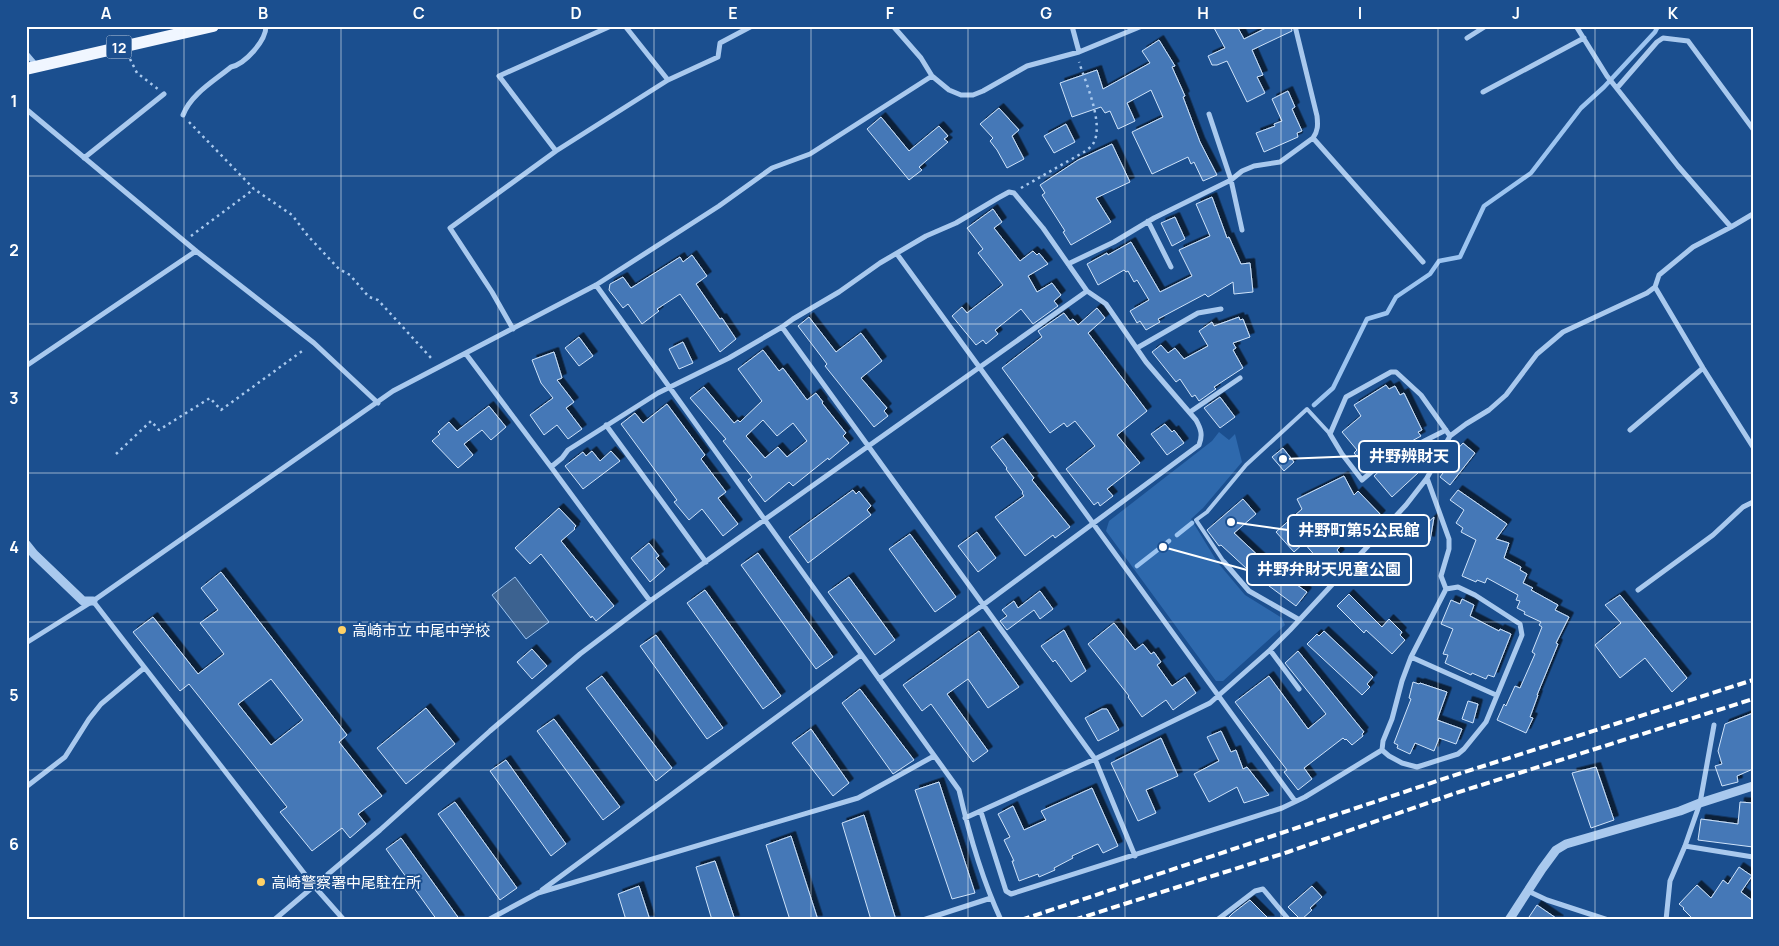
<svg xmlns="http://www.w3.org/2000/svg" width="1779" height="946" font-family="Manrope,'Noto Sans JP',sans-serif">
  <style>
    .green { fill: #2e69ad }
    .water { fill: #3c6290; stroke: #9cc4f0 }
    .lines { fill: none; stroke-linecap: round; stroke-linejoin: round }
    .stream { stroke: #9cc4f0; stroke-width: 4.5 }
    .building { fill: #4478b7; stroke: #cfe3fa; fill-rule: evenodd; filter: url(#shadow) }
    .path { stroke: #a9c9ee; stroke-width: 2.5; stroke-dasharray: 2.5 4; stroke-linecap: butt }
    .service { stroke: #a9c9ee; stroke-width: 4 }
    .minor { stroke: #a9c9ee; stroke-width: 5 }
    .tertiary { stroke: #a9c9ee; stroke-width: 9 }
    .primary { stroke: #f0f6ff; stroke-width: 12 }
    .rail { stroke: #fff; stroke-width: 4; stroke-dasharray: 9 4; stroke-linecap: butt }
    .grid { fill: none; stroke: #fff; stroke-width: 1; stroke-opacity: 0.55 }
    .poi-dot { fill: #ffd166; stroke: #1b4f8f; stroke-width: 2 }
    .labels { text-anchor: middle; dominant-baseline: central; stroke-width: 4; stroke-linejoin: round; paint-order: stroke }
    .shield { fill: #1b4f8f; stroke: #bbcadd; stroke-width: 1 }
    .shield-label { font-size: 14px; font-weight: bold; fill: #fff }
    .poi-label { font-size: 15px; fill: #fff; stroke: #1b4f8f; text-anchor: start }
    .leader { fill: none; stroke: #fff; stroke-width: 2 }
    .callout-dot { fill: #fff; stroke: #1b4f8f; stroke-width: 2 }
    .callout { fill: #1b4f8f; stroke: #fff; stroke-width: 2 }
    .callout-label { font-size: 16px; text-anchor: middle; font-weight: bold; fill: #fff }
    .neatline { fill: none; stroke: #fff; stroke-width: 2 }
    .grid-label { font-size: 16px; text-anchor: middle; font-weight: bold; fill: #fff }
  </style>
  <defs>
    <filter id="shadow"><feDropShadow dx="4.5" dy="-4.5" stdDeviation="0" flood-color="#0009"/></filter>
  </defs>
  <rect width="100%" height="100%" fill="#1b4f8f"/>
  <path class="green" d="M1219,432L1229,440L1235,434L1242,462L1203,508L1191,519L1218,563L1245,595L1282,618L1285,625L1223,681H1216L1106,531L1109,521L1212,441Z"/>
  <path class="water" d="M515,577L549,622L526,639L492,595Z"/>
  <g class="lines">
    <path class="stream" d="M1314,405L1333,388L1367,319L1387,313L1396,297L1430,274L1439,261L1460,257L1484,206L1531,173L1581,108L1604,87L1655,32L1658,26
      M1177,535L1192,523
      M1137,566L1169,541"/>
  </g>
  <path class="building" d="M1213,26H1237L1244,39L1270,26H1291L1292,31L1252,50L1263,75L1257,77L1265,93L1247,102L1227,61L1217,65H1212L1208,56L1225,48Z
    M1159,40L1175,66L1172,67L1185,96L1183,97L1200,142L1217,175L1203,181L1194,162L1191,164L1188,157L1152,174L1132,132L1163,117L1151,90L1127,103L1135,121L1118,129L1110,111L1105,113L1101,107L1072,117L1060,83L1097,70L1103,89L1150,63L1142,51Z
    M1288,91L1295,107L1292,109L1302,131L1297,133L1298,137L1264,152L1256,133L1275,126L1274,124L1282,121L1272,99Z
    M999,108L1019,130L1012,136L1024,159L1007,168L997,150L990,141L993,138L980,124Z
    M881,117L909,151L939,126L948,136L944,139L948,142L919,167L922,170L909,180L867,129Z
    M1066,124L1075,142L1054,153L1044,136Z
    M1112,144L1130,182L1096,198L1111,222L1071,245L1063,232L1065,231L1042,195L1045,193L1040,185L1078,160Z
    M1212,197L1227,238L1229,237L1241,264L1250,263L1253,292L1234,294L1233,282L1208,297L1205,294L1158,319L1160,322L1146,330L1140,321L1137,323L1130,311L1149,300L1137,280L1134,282L1128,271L1126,272L1124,270L1098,285L1087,264L1107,253L1108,255L1131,242L1160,292L1192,276L1179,250L1210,236L1196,204Z
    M993,209L1002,222L994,228L1020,261L1033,251L1037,255L1039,253L1048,264L1028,276L1037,292L1052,283L1061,295L1054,301L1058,306L1033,324L1021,309L995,330L998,334L986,344L983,340L976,345L952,316L962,307L967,313L1003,285L978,253L983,249L967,228Z
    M1175,217L1185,239L1172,246L1161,223Z
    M692,255L707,276L696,284L720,319L722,318L736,339L720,352L680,294L657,309L659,311L642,324L628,304L623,308L609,290L610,284L623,277L631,288L680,257L683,262Z
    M1097,308L1105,318L1088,333L1147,411L1117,435L1140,463L1107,489L1113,496L1100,506L1098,502L1094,505L1066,469L1095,446L1075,421L1067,427L1064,423L1050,433L1002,368L1042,337L1038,331L1064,313L1070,321L1073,319L1078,325Z
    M809,317L836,352L861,333L882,361L861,378L887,408L884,411L888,416L874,427L825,366L827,364L798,326Z
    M1239,317L1240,320L1243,319L1250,337L1233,343L1236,348L1233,350L1243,368L1214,387L1216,389L1199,401L1195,395L1192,397L1180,379L1176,382L1152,352L1161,345L1168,353L1175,348L1184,359L1208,346L1199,331L1212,322L1214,326Z
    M579,337L593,356L579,366L565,348Z
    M683,342L693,363L679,369L669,349Z
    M763,350L779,371L783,368L807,400L816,393L823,402L822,403L846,433L843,436L849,443L829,460L828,458L793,486L789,482L765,502L748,480L752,477L723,441L726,439L690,398L704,387L734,423L738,420L740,422L762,401L738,369ZM763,420L777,436L793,423L807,441L787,457L778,447L765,458L746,436Z
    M554,352L562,378L557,380L574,402L566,408L582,429L568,439L557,425L544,435L530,415L553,398L541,383L532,360Z
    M1386,385L1389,389L1395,386L1400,395L1404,393L1422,430L1418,432L1421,436L1381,458L1368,469L1354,453L1357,450L1342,432L1361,416L1354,405Z
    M1220,397L1235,417L1220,428L1204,408Z
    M667,404L705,455L701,459L726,492L718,498L738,524L723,536L702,509L689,520L674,502L677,500L621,424L635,413L643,423Z
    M489,406L506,427L491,440L482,430L464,444L473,455L458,468L432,441L440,434L438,432L449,422L457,431Z
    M1165,424L1172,432L1174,430L1184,443L1167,455L1151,434Z
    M1003,438L1034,478L1032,480L1070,527L1055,538L1053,535L1025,556L995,517L1024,496L1022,493L1023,492L1006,469L1007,468L991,447Z
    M1463,443L1475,453L1450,485L1440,477L1455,457L1452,455Z
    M1283,448L1294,462L1284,471L1272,457Z
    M592,451L600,461L611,451L620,461L583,489L565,466L583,452L586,456Z
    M1407,455L1417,466L1415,468L1419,472L1392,497L1374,476L1385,466Z
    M1344,476L1354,495L1358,491L1381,515L1372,524L1364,517L1337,550L1340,554L1325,567L1304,543L1294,552L1276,532L1302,509L1297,499Z
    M853,490L856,494L859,491L871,506L867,510L871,515L808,563L789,537Z
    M1458,490L1507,524L1496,539L1509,543L1504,558L1521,567L1520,570L1527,574L1523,583L1533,588L1531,590L1558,605L1555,610L1569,617L1556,643L1558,644L1537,695H1538L1530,717L1533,718L1526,733L1497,720L1504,704L1506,706L1515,686L1520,688L1535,654L1532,652L1542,627L1539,625L1541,622L1524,614L1525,612L1517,608L1520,601L1516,600L1518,595L1487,578L1485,583L1477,580L1476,582L1462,576L1476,540L1461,532L1463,528L1456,523L1464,510L1450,500Z
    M1243,499L1256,514L1234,533L1279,575L1280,573L1307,592L1296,606L1261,580L1260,581L1221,545L1219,546L1207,530Z
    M559,508L576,526L574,528L575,529L561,541L614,606L596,621L592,616L591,618L541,554L530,564L515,548Z
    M1434,517L1430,541L1414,535Z
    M977,532L996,558L978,572L958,546Z
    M910,534L956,597L935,612L889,549Z
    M649,543L659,556L656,558L665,569L650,582L631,558Z
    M758,553L833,657L816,669L741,565Z
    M221,572L347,735L339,742L382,796L358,814L366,824L350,838L342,828L312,851L280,812L287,807L189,684L180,691L133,632L153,617L198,674L224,654L200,623L218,610L201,588ZM271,679L303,720L271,745L238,704Z
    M849,577L895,640L875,655L828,592Z
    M705,590L781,696L763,709L687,603Z
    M1040,591L1053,609L1040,619L1034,610L1007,630L1000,621L1007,616L1002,610L1014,601L1018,608Z
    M1349,594L1382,627L1389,619L1402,632L1400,635L1405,640L1392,654L1366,630L1364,633L1337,606Z
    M1620,595L1687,678L1672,692L1645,658L1620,678L1595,645L1621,623L1605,605Z
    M1462,599L1474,605L1470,616L1499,631L1500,629L1511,634L1494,677L1488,675L1486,679L1472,673L1471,675L1445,663L1448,655L1443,654L1453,629L1441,624L1451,600L1460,604Z
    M1114,623L1135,650L1143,644L1151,654L1154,652L1161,662L1157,665L1172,686L1185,677L1196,693L1173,710L1166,700L1142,717L1128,697L1129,696L1088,644Z
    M1064,630L1086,671L1071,682L1055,660L1053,662L1041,646Z
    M979,631L1019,687L988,708L968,679L947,694L988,751L973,762L931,704L922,711L903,685Z
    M1324,631L1373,677L1367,684L1370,687L1362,695L1307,644L1317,634L1319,636Z
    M656,635L723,728L707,739L640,646Z
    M532,649L547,666L532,679L517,662Z
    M1298,651L1364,732L1362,734L1363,736L1352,745L1346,739L1345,740L1343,738L1304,768L1312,779L1298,790L1284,772L1287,770L1235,702L1269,676L1308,729L1326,714L1285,663Z
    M602,676L672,768L656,781L586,688Z
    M1413,682L1419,684L1420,683L1447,692L1437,720L1462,729L1456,744L1439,738L1434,751L1415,743L1410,754L1397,748L1398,745L1394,743L1411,699L1409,698Z
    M860,689L914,760L893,774L842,703Z
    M1468,701L1478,704L1473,723L1462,719Z
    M426,708L455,744L406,784L377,748Z
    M1102,709H1107L1119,730L1098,741L1085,718Z
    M1753,713V769L1737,776L1738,782L1722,786L1715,766L1722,764L1718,751L1725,724Z
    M554,719L620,807L603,820L537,731Z
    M811,729L849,783L833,796L792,743Z
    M1221,731L1231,752L1236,750L1243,769L1247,767L1269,795L1244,803L1237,787L1209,802L1194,774L1219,761L1207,737Z
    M1161,738L1178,776L1146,790L1156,813L1138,821L1111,763Z
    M506,760L566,844L551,856L490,771Z
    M1596,767L1614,820L1591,828L1572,773Z
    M939,782L975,893L952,899L915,790Z
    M1092,788L1118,846L1103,853L1098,844L1072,856L1073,858L1054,868L1055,870L1039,877L1038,874L1019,881L1012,861H1014L1004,840L1010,837L998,814L1013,806L1024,830L1046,820L1041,811Z
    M455,802L517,888L500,900L438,814Z
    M1740,802L1753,803V847L1698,840L1701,819L1738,824Z
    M864,815L896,920H871L842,823Z
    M791,836L818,920H790L766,845Z
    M401,838L460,920H437L386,849Z
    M715,861L735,920H712L696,867Z
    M1739,867L1752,876L1741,892L1753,901V920H1694L1683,909L1684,908L1679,904L1697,885L1711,898L1723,880L1728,884Z
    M639,886L650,920H626L618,894Z
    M1312,886L1322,897L1310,908L1312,910L1301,920L1288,907Z
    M1250,900L1270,920H1226L1233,913Z
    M1537,905L1559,920H1527Z"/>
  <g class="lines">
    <path class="path" d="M130,59L137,73L158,89
      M189,122L254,189L292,215L308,236L339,269L350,275L369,297L378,300L432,359
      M1021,188L1084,152C1087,150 1091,147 1093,144C1105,125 1085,81 1079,62
      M191,236L254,189
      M116,454L151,421L159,430L210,398L221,410L305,349"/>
    <path class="service" d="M1224,562L1196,520L1207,512L1246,465L1307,409L1331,435"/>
    <path class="minor" d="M625,26L668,80
      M893,26L921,58L932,76L949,90L961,95H973L983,91L1027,66L1079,52L1142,26
      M1072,26L1079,52
      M1576,26L1607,76L1678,166L1731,227
      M1467,38L1486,26
      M26,53L37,66
      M1617,88L1657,42L1663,38L1688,41L1753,129
      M1483,92L1584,38
      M26,109L196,251L314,343L378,403
      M1209,114L1231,180L1242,230
      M183,115C191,94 214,81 231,67C245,64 266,41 266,26
      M1313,138L1423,262
      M556,151L499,76L611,26
      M84,158L164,94
      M1148,221L1171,267
      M897,254L1295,801
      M1068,264L1114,242L1154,218L1231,180L1242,171L1254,166L1280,162L1313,138C1318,131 1318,125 1317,116L1295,26
      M596,285L959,790C969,834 982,879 1001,920
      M1655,287L1703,368L1753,447
      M782,327L1095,759L1135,856
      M513,329L492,292L450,228L556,151L668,80L718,57L720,43L752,26
      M1137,348L1198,313L1221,309
      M466,354L551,467L650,601
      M26,366L196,251
      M1190,412L1240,378
      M606,425L706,562
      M1446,430L1383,462L1362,480L1342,454L1330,434L1346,397L1391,372H1396L1421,395L1450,436
      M1630,430L1703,368
      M551,467L562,458L568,450L658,393L729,358L782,327L793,319L839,292L880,263L926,236L956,223L998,198L1009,192L1014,193L1043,228L1087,291L1106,304L1146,362L1196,420C1201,429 1203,435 1199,445L983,605L879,679
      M1427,478L1449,539V549L1441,576L1446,589
      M1224,562L1249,591L1298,619
      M1638,590L1713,535L1743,507L1753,502
      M93,601L314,886L344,920
      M26,643L93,601L393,391L596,285L719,206L772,168L810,154L932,76
      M1270,650L1299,689
      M1411,657L1496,695
      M26,787L65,757L89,719L101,704L144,668
      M981,812L1006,891L1011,894L1282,808L1305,797L1382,750L1383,741L1392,719L1402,681L1411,657L1446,589L1458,587L1475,595L1520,624L1522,635L1486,722L1464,749L1458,754L1417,767L1402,763L1389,756L1382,750
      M965,818L1095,759L1210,703L1270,650L1290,630L1406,505L1427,478L1450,436L1466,424L1489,410L1506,395L1537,354L1563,332L1647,293L1655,287L1659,275L1693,247L1731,227L1753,214
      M1685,846L1753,857
      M542,890L861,655
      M1528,891L1547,900L1608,920
      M274,920L380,830L490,731L580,654L650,601L1087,291
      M488,920L538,893L858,798L934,756
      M923,920L991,898
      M1217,920L1255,891L1263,889L1289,920
      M1666,920L1670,881L1685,846L1700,803L1714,725"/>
    <path class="tertiary" d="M26,544L34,554L83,601H93
      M1509,920L1542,869L1556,850L1566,844L1680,811L1700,803L1753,786"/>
    <path class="primary" d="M26,69L213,26"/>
    <path class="rail" d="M1021,920L1449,777L1753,680
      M1074,920L1288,852L1456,793L1753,699"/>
  </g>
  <path class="grid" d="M184,26V920M341,26V920M498,26V920M654,26V920M811,26V920M968,26V920M1125,26V920M1281,26V920M1438,26V920M1595,26V920M26,176H1753M26,324H1753M26,473H1753M26,622H1753M26,770H1753"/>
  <g class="poi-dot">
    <circle cx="342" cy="630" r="5"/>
    <circle cx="261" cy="882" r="5"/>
  </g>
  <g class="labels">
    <rect class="shield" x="106.5" y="35.5" width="25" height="23" rx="4"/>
    <g class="shield-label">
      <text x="119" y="47">12</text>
    </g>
    <g class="poi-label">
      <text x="352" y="630">高崎市立 中尾中学校</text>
      <text x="271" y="882">高崎警察署中尾駐在所</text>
    </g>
  </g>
  <path class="leader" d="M1283 459L1359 456M1231 522L1288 530M1163 547L1247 570"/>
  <g class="callout-dot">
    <circle cx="1283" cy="459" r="5"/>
    <circle cx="1231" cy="522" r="5"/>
    <circle cx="1163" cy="547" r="5"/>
  </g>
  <g class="callout">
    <rect x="1359" y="441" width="100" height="31" rx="5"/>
    <rect x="1288" y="515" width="141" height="31" rx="5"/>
    <rect x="1247" y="554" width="164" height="31" rx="5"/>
  </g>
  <g class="callout-label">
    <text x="1409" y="462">井野辨財天</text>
    <text x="1359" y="536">井野町第5公民館</text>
    <text x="1329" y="575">井野弁財天児童公園</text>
  </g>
  <rect width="1779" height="946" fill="none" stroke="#1b4f8f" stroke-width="55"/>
  <rect x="28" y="28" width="1724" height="890" class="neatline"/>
  <g class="grid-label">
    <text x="106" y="19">A</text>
    <text x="263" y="19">B</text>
    <text x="419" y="19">C</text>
    <text x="576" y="19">D</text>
    <text x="733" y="19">E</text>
    <text x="890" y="19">F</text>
    <text x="1046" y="19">G</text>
    <text x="1203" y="19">H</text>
    <text x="1360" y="19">I</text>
    <text x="1516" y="19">J</text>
    <text x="1673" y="19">K</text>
    <text x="14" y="107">1</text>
    <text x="14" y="256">2</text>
    <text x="14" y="404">3</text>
    <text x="14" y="553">4</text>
    <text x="14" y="701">5</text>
    <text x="14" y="850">6</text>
  </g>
</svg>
